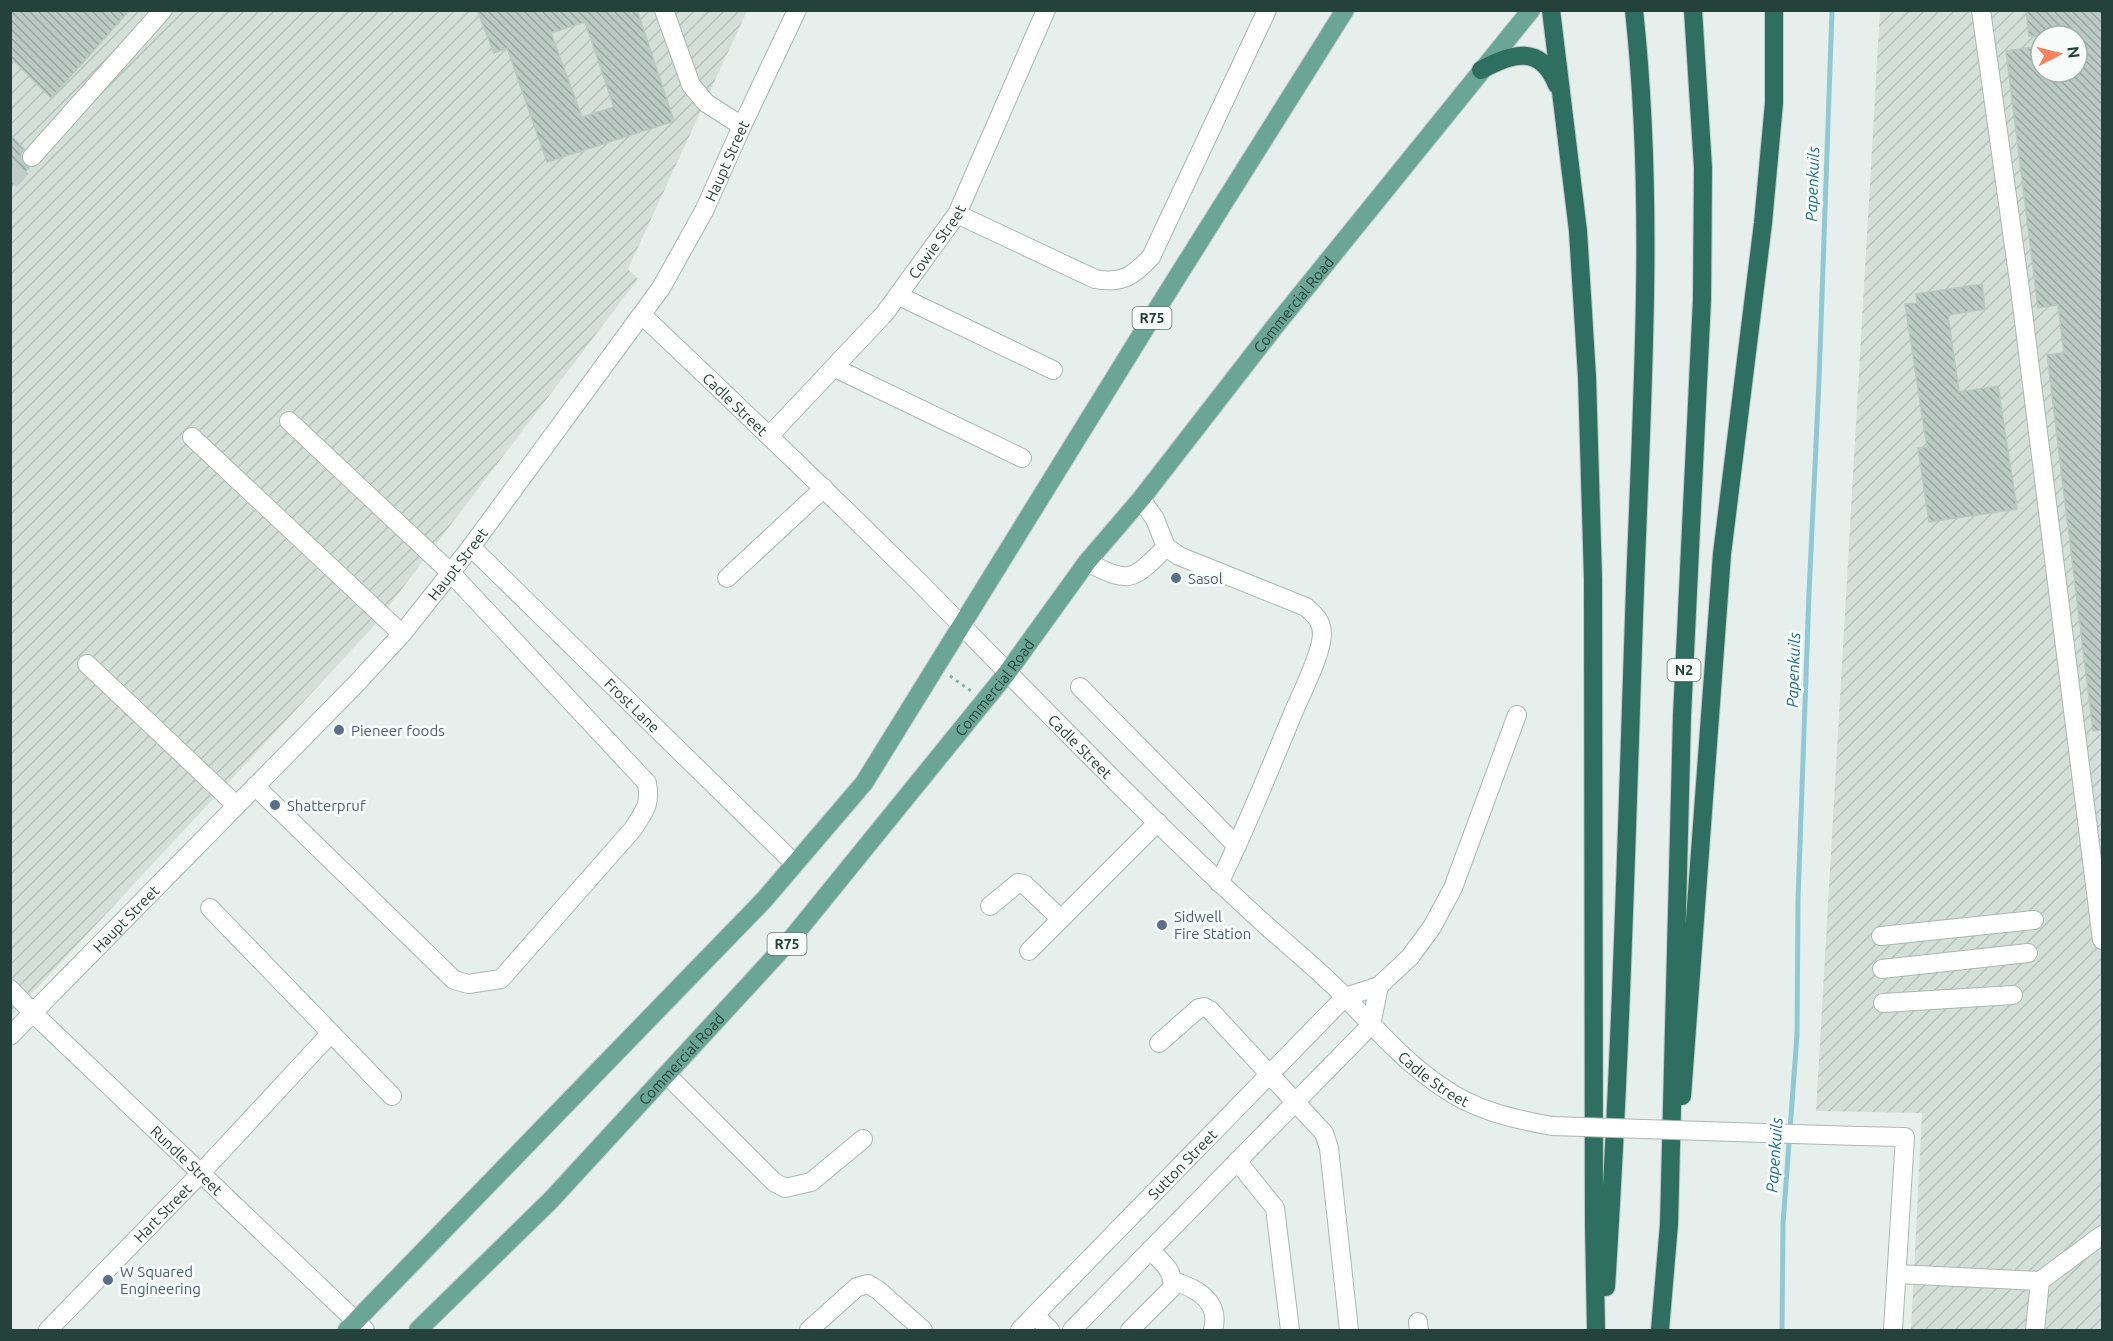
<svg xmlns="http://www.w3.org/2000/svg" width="2113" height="1341" font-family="Ubuntu,sans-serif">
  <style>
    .industrial { fill: url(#industrial-furrows); fill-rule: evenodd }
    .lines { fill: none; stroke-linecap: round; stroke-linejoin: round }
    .stream { stroke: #8ec9d4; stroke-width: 5 }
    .building { fill: url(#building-back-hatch); stroke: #b8c9c2; stroke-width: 1.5; fill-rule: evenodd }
    .minor-tunnel { stroke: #bfccc8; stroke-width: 18; stroke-dasharray: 18 9; stroke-linecap: butt }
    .minor-casing { stroke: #a8b8b2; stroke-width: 20 }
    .major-casing { stroke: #c2cac8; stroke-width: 20 }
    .highway-casing { stroke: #c2cac8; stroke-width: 20 }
    .path { stroke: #86b3a5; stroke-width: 3; stroke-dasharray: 3 4.5; stroke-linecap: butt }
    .minor { stroke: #fff; stroke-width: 18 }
    .major { stroke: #6aa596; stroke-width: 18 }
    .highway { stroke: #2f6f62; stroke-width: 18 }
    .minor-bridge-casing { stroke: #a8b8b2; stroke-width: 20; stroke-linecap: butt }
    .minor-bridge { stroke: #fff; stroke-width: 18 }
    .service-dot { fill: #5c6f8a; stroke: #f7fbf9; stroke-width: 2 }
    .labels { text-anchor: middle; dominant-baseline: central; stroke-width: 6; stroke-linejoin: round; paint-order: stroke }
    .shield { fill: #f7fbf9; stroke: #637a73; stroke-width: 1.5 }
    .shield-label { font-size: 14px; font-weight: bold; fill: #24423a }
    .street-label { font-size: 15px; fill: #24423a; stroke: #f7fbf9 }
    .service-label { font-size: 15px; fill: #4e5e75; stroke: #f7fbf9; text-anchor: start }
    .water-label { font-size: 16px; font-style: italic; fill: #1c6f80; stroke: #f7fbf9 }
  </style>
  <defs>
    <pattern id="industrial-furrows" width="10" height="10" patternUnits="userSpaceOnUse" patternTransform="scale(1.5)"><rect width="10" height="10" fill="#d4dfda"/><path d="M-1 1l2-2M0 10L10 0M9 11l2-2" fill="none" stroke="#b6c1bc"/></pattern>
    <pattern id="building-back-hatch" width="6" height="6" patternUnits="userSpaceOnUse" patternTransform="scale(1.5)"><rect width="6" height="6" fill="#bbcac4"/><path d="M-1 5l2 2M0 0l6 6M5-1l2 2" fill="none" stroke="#98a6a0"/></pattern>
  </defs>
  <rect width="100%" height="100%" fill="#e6efeb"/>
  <path class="industrial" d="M11,11H747L628,269L638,279L373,627L11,1016Z
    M1880,11H2102V1330H1911L1922,1113L1816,1111ZM2041,36H2077V72H2041Z"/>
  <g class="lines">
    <path class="stream" d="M1782,1330L1783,1224L1797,1035L1798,899L1809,593L1819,381L1832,10"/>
  </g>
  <path class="building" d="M10,10H130L51,98L10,57Z
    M477,10H637L674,121L547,162L507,48L494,53ZM585,22L614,107L582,117L551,33Z
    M2026,10H2103V730L2093,731L2047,355L2064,353L2058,305L2038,308L2006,51L2041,46V72H2077V36H2029Z
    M10,134L24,149L21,154V160L29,168L10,188Z
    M1982,284L1985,309L1948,315L1959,392L1998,386L2017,509L1929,522L1918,448L1927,447L1905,304L1917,303L1916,294Z"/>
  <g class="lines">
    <path class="minor-tunnel" d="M10,181L32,157"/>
    <g class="minor-casing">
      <g id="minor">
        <path d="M664,10L691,85L706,103L742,126"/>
        <path d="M1981,10L2020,289L2102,940"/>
        <path d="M32,157L163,10"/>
        <path d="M957,214L1095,279C1122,284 1133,276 1151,257L1267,10"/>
        <path d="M899,296L1053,370"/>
        <path id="s1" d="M642,315C736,404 830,494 922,585C1036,701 1149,819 1269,928C1295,951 1323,974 1347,999C1377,1030 1406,1063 1442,1087C1474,1110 1513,1119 1552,1126"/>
        <path d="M835,368L1022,458"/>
        <path id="s2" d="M770,435L885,313L957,214L1046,10"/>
        <path d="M192,437L402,634"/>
        <path d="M1141,499L1155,519L1166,547L1179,556L1306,607C1315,615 1322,621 1322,634C1322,653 1302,692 1294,711C1270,768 1247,827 1219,883"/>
        <path id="s3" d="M471,547L794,863"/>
        <path d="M1087,562C1131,585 1133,580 1166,547"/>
        <path d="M727,578L824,488"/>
        <path d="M87,664L236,805"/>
        <path d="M1080,687L1237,846"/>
        <path d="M255,786L454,980L468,984L501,979L633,829C644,811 651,806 647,783L451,573L289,421"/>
        <path d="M990,906L1018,883L1024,884L1061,919"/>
        <path d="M210,908L392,1096"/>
        <path d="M1881,936L2034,920"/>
        <path d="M1029,951L1158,822"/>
        <path d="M1882,969L2028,953"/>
        <path id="s4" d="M10,989L33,1013L365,1330"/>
        <path d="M1883,1003L2013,995"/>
        <path d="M1371,1025L1379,986"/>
        <path id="s5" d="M10,1036L356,684L402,634L471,547L661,288L704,211L742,126L797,10"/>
        <path d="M1159,1043L1199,1008L1204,1007L1210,1010L1324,1133L1329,1148L1349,1330"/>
        <path d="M667,1075L774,1182L785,1188L811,1182L863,1139"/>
        <path d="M1858,1136L1905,1137L1893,1330"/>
        <path d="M1237,1161L1275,1208L1290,1330"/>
        <path d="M1897,1274L2040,1281L2102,1235"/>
        <path d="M1173,1281C1197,1288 1221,1302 1213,1330"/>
        <path d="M1035,1315L1050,1330"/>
        <path d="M1418,1322L1419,1330"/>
        <path id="s6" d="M48,1330L200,1174L331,1033"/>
        <path d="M809,1330L857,1287L868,1284L878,1290L923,1330"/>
        <path id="s7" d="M1020,1330L1345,997L1379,986L1410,957L1432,927L1453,888L1517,715"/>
        <path d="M1072,1330L1371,1025"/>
        <path d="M1130,1330L1172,1288C1175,1271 1161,1261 1150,1250"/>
        <path d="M2035,1330L2040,1281"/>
      </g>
    </g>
    <g class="major-casing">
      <g id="major">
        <path d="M347,1330L764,900L864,783L1159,306L1345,10"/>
        <path id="s8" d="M418,1330L551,1200L792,938L1007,673L1087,562L1141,499L1276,325L1531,10"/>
      </g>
    </g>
    <g class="highway-casing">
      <path id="highway" d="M1551,10L1578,231L1587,377L1593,579L1594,1225L1596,1330
        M1481,70C1512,53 1541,44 1557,85
        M1682,1096L1722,554L1763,223L1774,103V10
        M1606,1287C1621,1054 1627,821 1635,588C1642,395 1655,203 1634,10
        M1660,1330L1669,1224L1682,716L1702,299L1703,168L1693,10"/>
    </g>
    <path class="path" d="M950,676L971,691"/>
    <use href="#minor" class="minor"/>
    <use href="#major" class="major"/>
    <use href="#highway" class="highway"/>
    <g class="minor-bridge-casing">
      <path id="minor-bridge" d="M1552,1126L1858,1136"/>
    </g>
    <use href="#minor-bridge" class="minor-bridge"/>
  </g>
  <g class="service-dot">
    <circle cx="1176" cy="578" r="6"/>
    <circle cx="339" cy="730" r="6"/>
    <circle cx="275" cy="805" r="6"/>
    <circle cx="1162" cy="925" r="6"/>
    <circle cx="108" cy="1280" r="6"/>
  </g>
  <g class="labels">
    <g class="shield">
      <rect x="1132.5" y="307" width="39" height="22" rx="4.5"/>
      <rect x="1667.5" y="659" width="33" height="22" rx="4.5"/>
      <rect x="767.5" y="933" width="39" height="22" rx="4.5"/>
    </g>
    <g class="shield-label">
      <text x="1152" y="318">R75</text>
      <text x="1684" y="670">N2</text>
      <text x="787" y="944">R75</text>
    </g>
    <g class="street-label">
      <text stroke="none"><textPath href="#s5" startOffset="1137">Haupt Street</textPath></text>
      <text stroke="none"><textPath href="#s2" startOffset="256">Cowie Street</textPath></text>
      <text stroke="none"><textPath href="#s8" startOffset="1350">Commercial Road</textPath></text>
      <text stroke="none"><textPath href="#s1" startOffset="129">Cadle Street</textPath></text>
      <text stroke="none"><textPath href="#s5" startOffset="651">Haupt Street</textPath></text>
      <text stroke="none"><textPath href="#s8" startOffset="864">Commercial Road</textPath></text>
      <text stroke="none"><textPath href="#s3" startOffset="226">Frost Lane</textPath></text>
      <text stroke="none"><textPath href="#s1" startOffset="615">Cadle Street</textPath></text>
      <text stroke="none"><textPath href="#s5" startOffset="165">Haupt Street</textPath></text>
      <text stroke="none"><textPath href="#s8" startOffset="378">Commercial Road</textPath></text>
      <text stroke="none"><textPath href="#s1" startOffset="1101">Cadle Street</textPath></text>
      <text stroke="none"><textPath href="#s4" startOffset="246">Rundle Street</textPath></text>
      <text stroke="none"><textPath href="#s7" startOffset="232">Sutton Street</textPath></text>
      <text stroke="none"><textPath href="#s6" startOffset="164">Hart Street</textPath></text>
    </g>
    <g class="service-label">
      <text x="1188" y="578">Sasol</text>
      <text x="351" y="730">Pieneer foods</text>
      <text x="287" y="805">Shatterpruf</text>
      <text x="1174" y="916">Sidwell<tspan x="1174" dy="17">Fire Station</tspan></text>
      <text x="120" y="1271">W Squared<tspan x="120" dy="17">Engineering</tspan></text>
    </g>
    <g class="water-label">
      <text transform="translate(1812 184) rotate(-88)">Papenkuils</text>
      <text transform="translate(1793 670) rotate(-88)">Papenkuils</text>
      <text transform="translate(1774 1155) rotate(-86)">Papenkuils</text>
    </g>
  </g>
  <rect width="2113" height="1341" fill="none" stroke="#24423a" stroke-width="24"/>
  <g transform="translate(2059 54) rotate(83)"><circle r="28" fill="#f7fbf9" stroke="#a3b1ad" stroke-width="1.5"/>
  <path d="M0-4.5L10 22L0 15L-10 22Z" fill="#f4845f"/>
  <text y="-9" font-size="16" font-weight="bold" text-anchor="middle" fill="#24423a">N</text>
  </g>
</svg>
